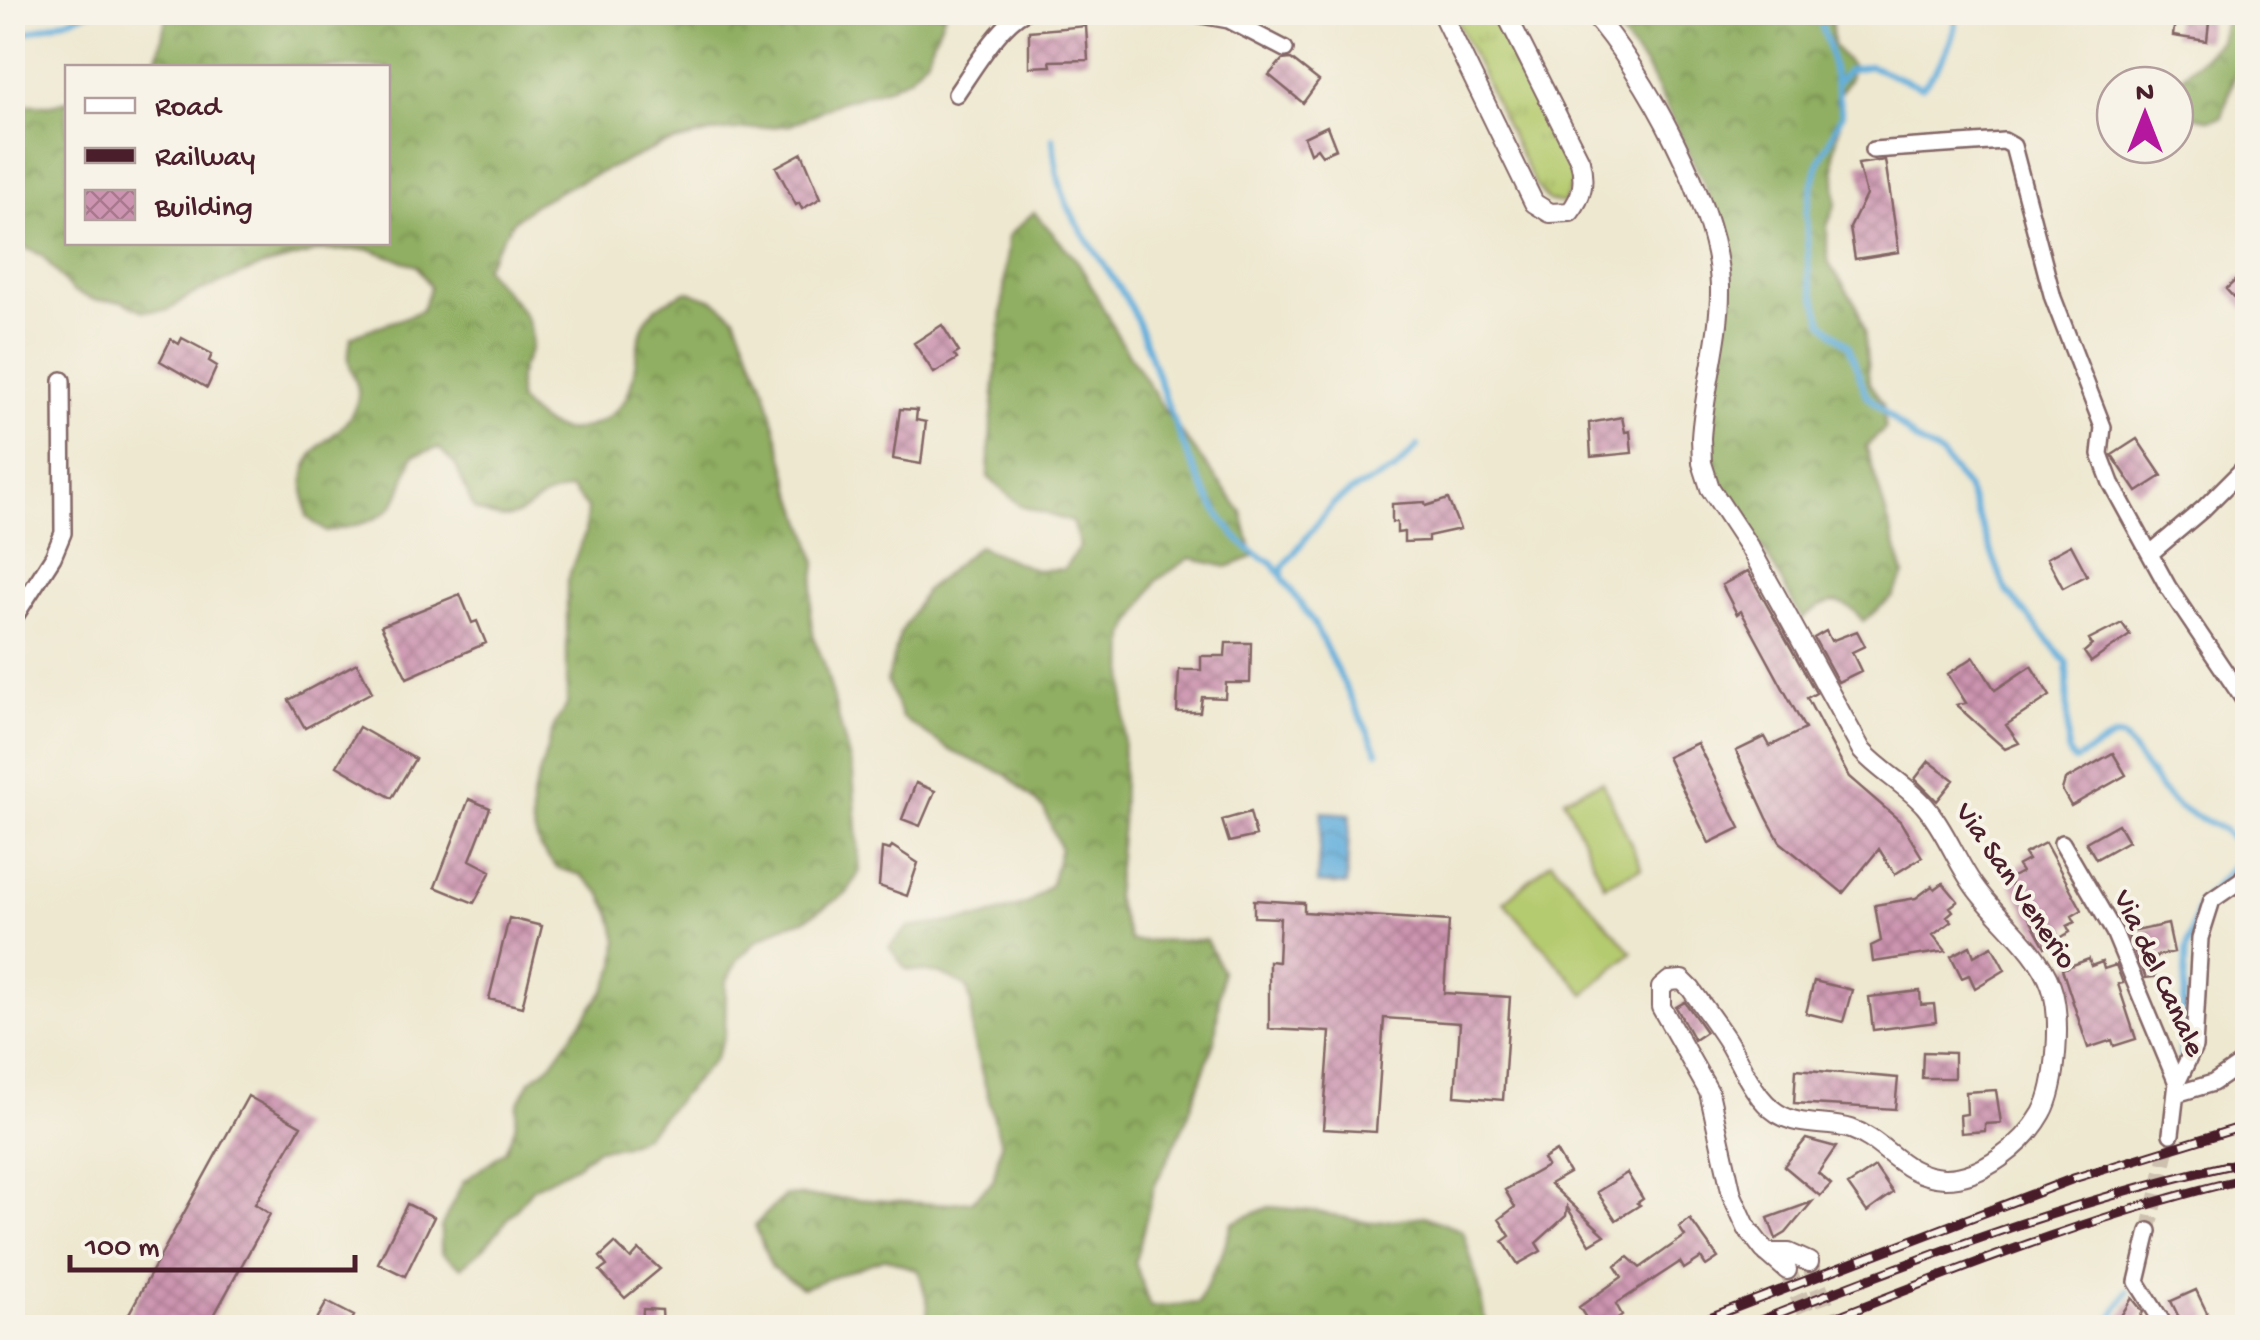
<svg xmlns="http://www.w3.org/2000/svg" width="2260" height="1340" font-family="'Gochi Hand',sans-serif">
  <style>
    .grass { fill: url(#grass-tufts); stroke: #80754d; stroke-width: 2.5 }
    .forest { fill: url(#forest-crowns); stroke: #6d6746; stroke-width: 2.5 }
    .garden { fill: #b5cb6f; stroke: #80754d; stroke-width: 2.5 }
    .water { fill: url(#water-waves); stroke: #576784; stroke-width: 2.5 }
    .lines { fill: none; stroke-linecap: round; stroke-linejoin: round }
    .stream { stroke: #64afdc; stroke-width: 6 }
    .building { fill: url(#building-cross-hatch) }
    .minor-tunnel { stroke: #cdc0af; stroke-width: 15; stroke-dasharray: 15 8; stroke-linecap: butt }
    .tertiary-tunnel { stroke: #cdc0af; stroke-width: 18; stroke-dasharray: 18 9; stroke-linecap: butt }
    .minor-casing { stroke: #836565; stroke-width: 20 }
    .tertiary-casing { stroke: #836565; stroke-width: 22 }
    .minor { stroke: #fff; stroke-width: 15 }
    .tertiary { stroke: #fff; stroke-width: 18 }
    .rail-casing { stroke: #4a1f2b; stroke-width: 10 }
    .rail { stroke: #f7f3e8; stroke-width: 6; stroke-dasharray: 19; stroke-linecap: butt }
    .labels { text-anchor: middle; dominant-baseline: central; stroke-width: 8; stroke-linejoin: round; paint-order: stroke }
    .street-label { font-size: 30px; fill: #4a1f2b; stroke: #f7f3e8 }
  </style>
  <defs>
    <pattern id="grass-tufts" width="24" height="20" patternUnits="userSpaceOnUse" patternTransform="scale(2.5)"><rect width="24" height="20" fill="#b5cb6f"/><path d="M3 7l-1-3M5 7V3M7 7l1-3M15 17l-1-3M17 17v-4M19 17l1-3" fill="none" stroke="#9dae60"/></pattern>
    <pattern id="forest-crowns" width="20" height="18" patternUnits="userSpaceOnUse" patternTransform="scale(2.5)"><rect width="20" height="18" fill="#90af62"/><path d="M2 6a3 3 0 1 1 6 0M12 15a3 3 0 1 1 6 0" fill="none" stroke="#788e51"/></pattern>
    <pattern id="water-waves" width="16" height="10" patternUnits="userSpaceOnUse" patternTransform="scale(2.5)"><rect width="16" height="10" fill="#64afdc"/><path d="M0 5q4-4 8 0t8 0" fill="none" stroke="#548eb3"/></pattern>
    <pattern id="building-cross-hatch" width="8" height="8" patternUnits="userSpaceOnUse" patternTransform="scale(2.5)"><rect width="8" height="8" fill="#cc94b0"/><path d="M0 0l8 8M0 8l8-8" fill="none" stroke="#a8788f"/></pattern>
  </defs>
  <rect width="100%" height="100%" fill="#f7f3e8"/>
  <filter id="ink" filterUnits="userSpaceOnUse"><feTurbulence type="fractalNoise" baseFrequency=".01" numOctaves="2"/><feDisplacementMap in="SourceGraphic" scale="20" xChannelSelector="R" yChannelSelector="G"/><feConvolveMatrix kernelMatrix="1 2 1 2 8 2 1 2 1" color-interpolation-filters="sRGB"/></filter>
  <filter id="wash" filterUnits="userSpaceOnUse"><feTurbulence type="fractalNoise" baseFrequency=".0048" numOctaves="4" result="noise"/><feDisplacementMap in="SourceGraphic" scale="40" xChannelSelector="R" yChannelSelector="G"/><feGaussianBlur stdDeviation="2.25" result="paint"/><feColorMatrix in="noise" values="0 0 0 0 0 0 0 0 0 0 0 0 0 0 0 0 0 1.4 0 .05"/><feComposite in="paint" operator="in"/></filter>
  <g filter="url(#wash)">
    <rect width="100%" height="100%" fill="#eee8d0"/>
    <path class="grass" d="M1453,13H1494L1571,165L1573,182L1564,203L1548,201L1533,181Z"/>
    <path class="forest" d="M169,12L945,13L926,59L909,77L887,88L837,103L791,125L714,132L662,145L576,183L533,205L513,221L484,267C502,294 535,310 531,346C529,357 521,365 519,376C518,383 519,392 518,400C529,412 539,422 554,428C579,437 615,419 627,396C638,373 634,344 645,322C655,304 671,299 688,291L714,300L735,316L765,388L792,490L810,538L816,564L810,613L814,639L824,663L853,773L860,871L847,893L804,920L781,927L757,941L738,959L726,982L725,1034L715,1059L644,1136L622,1146L596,1149L577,1165L533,1188L484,1248L461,1267L441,1253V1227L463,1182L505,1151L515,1127L518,1104L530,1081L551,1064L606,988L616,965L618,941L612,915L601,893L581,875L557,868L540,848L532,824V798L554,726L567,705V580L585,533L587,508L571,489C561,492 548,494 540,500C512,520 507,523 474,509L456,466L439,448L414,455C407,469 404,485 397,499C385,523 349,526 326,532L307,517C303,490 299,465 321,445C333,434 346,427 353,411C366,386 351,380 349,360C348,353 350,344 351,337C375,325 399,322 422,310L430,287L417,266L369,249L319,251L260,267L189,296L169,310L144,311L122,301L94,300L72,291L42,255L13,243V105H51L67,101L68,242H388V68L152,67C164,47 160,32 169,12Z
      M1604,13H1831L1833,45L1851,66L1849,80L1835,100L1842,112L1834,152L1836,203L1827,226V251L1829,263L1857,306L1864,330L1869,383L1883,404L1885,429L1866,446L1904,575L1893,597L1863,621C1842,594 1826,599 1802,619C1788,593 1775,568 1759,543C1736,506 1713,485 1711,438L1730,288L1725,241L1703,181L1646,67Z
      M2227,13H2247V63L2237,67L2222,117L2210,120L2187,114L2180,89L2182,76L2220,41Z
      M1034,212L1079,263L1120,340L1167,414L1242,512L1253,557L1227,567L1190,558L1157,580L1126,634L1122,824L1115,898L1130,941L1206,940L1222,971L1215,1039L1186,1121L1154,1187L1135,1262L1150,1307L1198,1303L1222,1254L1232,1223L1269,1207L1313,1211L1370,1223L1424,1216L1463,1231L1479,1286L1486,1327H926L928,1305L919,1271L886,1258L802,1288L771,1267L755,1225L785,1195L936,1204L972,1201L993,1181L1001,1144L972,1037V1008L967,987L941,974L906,969L889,947L908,928L986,917L1029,903L1051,884L1060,848L1044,809L1007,775L953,752L902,718L887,681L900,634L925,591L978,546L1035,570L1064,569L1080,546L1072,522L1021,506L988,477C991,396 1004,316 1008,236Z"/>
    <path class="garden" d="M1602,781L1642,868L1604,885L1564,798Z
      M1551,861L1632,952L1585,994L1504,902Z"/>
    <path class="water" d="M1322,812L1350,814L1346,885L1317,883Z"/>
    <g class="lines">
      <path class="stream" d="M1817,12L1828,44L1842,114L1817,167L1806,212L1809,278L1823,322L1849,346L1866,394L1916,441L1941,455L1967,488L2006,590L2067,663L2068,751L2074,761L2114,737H2123L2161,790L2178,807L2224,830L2242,850L2241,857L2199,905L2186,951L2181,1056
        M12,38L90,12
        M1838,82L1848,70L1870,66L1922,87C1941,65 1954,42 1957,12
        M1053,138C1055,161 1058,185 1068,206C1086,245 1118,278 1136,318C1162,380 1202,539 1272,562L1313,622L1378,752
        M1282,575L1283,567L1333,504L1355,489L1394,471L1418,446
        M2235,843L2248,818
        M2106,1328L2128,1291"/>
    </g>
    <g id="blocks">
      <path class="building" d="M2176,12H2210L2207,41L2173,36Z
        M1086,26L1088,60L1050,61L1051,66L1029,67V31Z
        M1291,59L1319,81L1303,103L1269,75L1282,60Z
        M1327,126L1336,149L1322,155L1317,148L1310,153L1304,137Z
        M802,153L821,198L802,209L799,203L796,205L776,167Z
        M1885,160L1899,252L1855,259L1850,228L1866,195L1858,164Z
        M2240,276L2248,284V313L2226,289Z
        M942,325L959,352L954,355L957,359L934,373L914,343Z
        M182,338L212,354L209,361L217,366L207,388L160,361L171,339L179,344Z
        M900,409L917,410L916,420L926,422L921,464L893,459Z
        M1622,417L1625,432L1630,431L1632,453L1591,457L1589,423Z
        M2137,439L2162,476L2137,492L2112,455Z
        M1448,499L1460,529L1428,536V541L1404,542V532L1397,533V522H1392V504L1425,502L1426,506Z
        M2071,545L2087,575L2063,588L2047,558Z
        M1748,571L1816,693L1807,698L1849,777L1900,821L1922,857L1895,874L1879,849L1843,893L1780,842L1767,818L1736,751L1765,737L1770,746L1805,729L1741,611L1737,614L1722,585Z
        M460,594L472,623L477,621L486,643L407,678L381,626Z
        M2122,623L2130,635L2091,662L2084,652L2092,645L2089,640Z
        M1826,631L1831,641L1857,631L1865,646L1852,652L1861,671L1838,682L1814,638Z
        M1226,643H1251L1250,683H1226L1225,698L1202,697L1200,712H1177L1179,670H1201V656H1225Z
        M1974,657L1995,690L2031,666L2050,696L2006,725L2019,743L2005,749L1956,705L1966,703L1948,674Z
        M357,663L372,692L305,728L289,700Z
        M359,727L415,759L392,798L337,766Z
        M1697,743L1740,828L1709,843L1667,757Z
        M2113,753L2126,775L2071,806L2062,790L2065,780Z
        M1929,761L1954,780L1937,801L1915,779Z
        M916,783L935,791L920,826L902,819Z
        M469,799L490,808L470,860L491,871L474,903L435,887Z
        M1250,812L1256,836L1229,842L1222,820Z
        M2118,824L2128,841L2096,859L2086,842Z
        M2045,843L2082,910L2072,916L2075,922L2067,926L2070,932L2045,947L2008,879L2021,872L2017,866L2028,860L2024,854Z
        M892,846L918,863L907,896L879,886L882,848L890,850Z
        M1943,883L1958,901L1950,907L1953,911L1947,916L1952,921L1933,935L1946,951L1873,962L1871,946L1881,941L1875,905L1916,898L1932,886L1935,889Z
        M1254,900L1304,903V912L1449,921L1444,993L1510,997L1503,1100L1455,1096L1460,1023L1384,1018L1376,1132L1323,1129L1330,1032L1269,1029V961L1278,962L1280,918L1254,917Z
        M509,918L542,926L522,1007L489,999Z
        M2168,924L2174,952L2156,956L2155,977L2146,978L2127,933Z
        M1970,946L1974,956L1992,946L2005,970L1975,988L1969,975L1962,978L1951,956Z
        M2089,959L2091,966L2102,962L2104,969L2116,965L2123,983L2118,984L2136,1039L2114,1046L2112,1040L2088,1048L2062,969Z
        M1814,981L1852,990L1843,1022L1806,1013Z
        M1920,991L1921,1005L1934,1004L1936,1022L1873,1030L1869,997Z
        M1685,1002L1706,1032L1694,1040L1676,1007Z
        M1923,1052L1954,1053V1078H1922Z
        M1796,1069L1898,1078L1895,1109L1794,1103Z
        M1996,1090L2001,1123L1985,1124V1131L1961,1133L1960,1115L1967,1114L1966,1092Z
        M248,1096L301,1126L255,1204L270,1214L207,1328H121Z
        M1806,1139L1836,1147L1818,1173L1831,1184L1820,1196L1784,1166Z
        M1556,1151L1569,1173L1550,1184L1605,1235L1590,1244L1567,1207L1566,1216L1536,1243L1541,1251L1518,1264L1503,1241L1510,1236L1499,1219L1515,1207L1505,1190L1547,1166L1543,1159Z
        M1875,1167L1893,1193L1867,1212L1848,1185Z
        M1627,1173L1643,1199L1637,1203L1640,1205L1616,1220L1597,1192Z
        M1812,1202L1786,1233L1776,1239L1768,1218Z
        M407,1204L434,1217L405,1276L378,1263Z
        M1690,1219L1718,1258L1706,1266L1701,1258L1684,1269L1680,1262L1616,1304L1622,1315L1604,1328L1595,1321L1590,1324L1579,1307L1622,1277L1615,1266L1628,1257L1640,1268L1685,1236L1679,1227Z
        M615,1243L631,1259L639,1250L660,1269L625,1298L600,1271L607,1266L600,1257Z
        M2196,1290L2210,1319L2184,1328L2171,1301Z
        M2132,1298L2143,1312L2134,1327L2119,1319Z
        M327,1302L354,1316L348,1328H312Z
        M643,1309L662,1310L663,1328H642Z"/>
    </g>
  </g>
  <g filter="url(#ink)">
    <use href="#blocks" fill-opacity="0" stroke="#836565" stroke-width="2.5"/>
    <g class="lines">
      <path class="minor-tunnel" d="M2149,1231L2171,1134"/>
      <path class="tertiary-tunnel" d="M1809,1262L1834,1328
        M1787,1270L1813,1328"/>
      <g class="minor-casing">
        <path id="minor" d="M1185,12L1229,20L1230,12
          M1229,20L1285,49
          M956,94C972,71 1000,24 1024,12
          M1873,150L2004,141L2013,146L2053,298L2103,427L2100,454L2111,483L2168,587L2248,706
          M2152,552L2203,509L2248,464
          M12,621L53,557L63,533L62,380
          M2062,843L2114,932L2177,1083L2171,1134
          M2177,1083L2194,1047L2200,938L2212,900L2241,880L2248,870
          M2176,1094L2213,1083L2248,1059
          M2149,1231L2137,1282L2166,1328"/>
      </g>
      <g class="tertiary-casing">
        <path id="tertiary" d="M1441,12L1534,203L1550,213L1570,212C1583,196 1585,181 1580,161L1505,12
          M1591,12C1644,72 1718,206 1720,286C1721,337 1704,388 1701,438L1702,463L1710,488L1751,550L1862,751C1881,772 1907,785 1925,806C1947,832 1957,864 1977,890C2000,921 2038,949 2051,986C2062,1015 2057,1086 2042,1113C2024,1145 1981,1179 1944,1178C1901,1176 1886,1141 1851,1129C1827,1121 1800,1128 1777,1113C1754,1098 1740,1062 1726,1039C1715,1022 1702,1005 1691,989L1682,980L1669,981L1661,988V1007L1709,1092L1732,1195L1747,1228L1764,1250L1787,1270
          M1767,1253H1789L1809,1262"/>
      </g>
      <use href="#minor" class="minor"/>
      <use href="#tertiary" class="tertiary"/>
      <g class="rail-casing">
        <path id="rail" d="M1682,1328L2075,1178L2248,1125
          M1741,1328C1907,1263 2073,1198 2248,1161
          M1808,1328C1953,1272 2096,1213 2248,1178"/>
      </g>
      <use href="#rail" class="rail"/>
    </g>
  </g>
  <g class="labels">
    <g class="street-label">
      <text transform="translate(2014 887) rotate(56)">Via San Venerio</text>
      <text transform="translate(2157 974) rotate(65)">Via del Canale</text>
    </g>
  </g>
  <rect width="2260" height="1340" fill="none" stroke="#f7f3e8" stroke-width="50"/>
  <rect x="65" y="65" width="325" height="180" fill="#f7f3e8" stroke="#b29e9c" stroke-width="2.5"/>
  <rect x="85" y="98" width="50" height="15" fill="#ffffff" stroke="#b29e9c" stroke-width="2.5"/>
  <text x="155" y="115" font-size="30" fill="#4a1f2b">Road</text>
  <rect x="85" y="148" width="50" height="15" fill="#4a1f2b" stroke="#b29e9c" stroke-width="2.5"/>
  <text x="155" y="165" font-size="30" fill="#4a1f2b">Railway</text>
  <rect x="85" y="190" width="50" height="30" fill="url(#building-cross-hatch)" stroke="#b29e9c" stroke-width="2.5"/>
  <text x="155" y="215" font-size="30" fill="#4a1f2b">Building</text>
  <g transform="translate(2145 115)"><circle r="48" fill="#f7f3e8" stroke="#b29e9c" stroke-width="2.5"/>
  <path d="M0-8L18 38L0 25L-18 38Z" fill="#b5179e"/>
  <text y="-15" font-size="28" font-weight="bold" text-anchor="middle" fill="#4a1f2b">N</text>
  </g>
  <path d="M70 1255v15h285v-15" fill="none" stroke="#4a1f2b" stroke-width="5"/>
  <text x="85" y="1255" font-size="30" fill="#4a1f2b" stroke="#f7f3e8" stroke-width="8" paint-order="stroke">100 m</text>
</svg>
